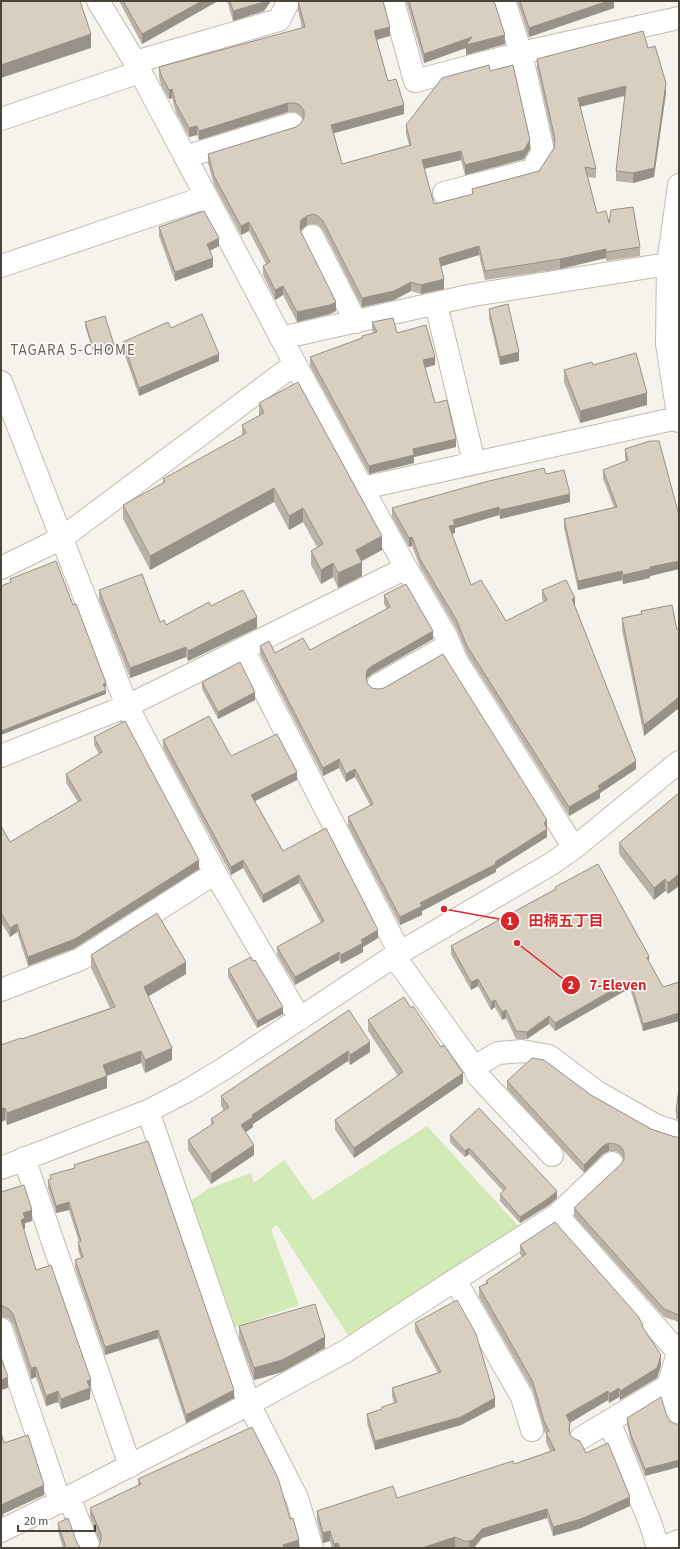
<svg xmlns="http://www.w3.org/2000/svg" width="680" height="1549" font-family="'Source Sans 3','Noto Sans JP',sans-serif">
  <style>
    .green { fill: #d2eab5 }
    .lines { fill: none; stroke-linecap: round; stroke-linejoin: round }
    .minor-casing { stroke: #c2bbae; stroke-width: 24 }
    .minor { stroke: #fff; stroke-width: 22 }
    .wall { fill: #bab2a6 }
    .shaded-wall { fill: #979187 }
    .building { fill: #d8cfc1; stroke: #979187 }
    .labels { text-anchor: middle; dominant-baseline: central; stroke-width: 3; stroke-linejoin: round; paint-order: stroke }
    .neighbourhood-label { font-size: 15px; letter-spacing: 1px; fill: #6e6250; stroke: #fff }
    .leader { fill: none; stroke: #d62828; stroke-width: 1.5 }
    .callout-dot { fill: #d62828; stroke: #fff; stroke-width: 1.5 }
    .mark-label { font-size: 12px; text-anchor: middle; font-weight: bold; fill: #fff }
    .callout-label { font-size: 15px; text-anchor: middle; font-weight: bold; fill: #d62828; stroke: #fff; stroke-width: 3; stroke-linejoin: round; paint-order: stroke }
  </style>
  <rect width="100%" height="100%" fill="#f6f3ec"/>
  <path class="green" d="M427,1126L520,1228L351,1340L277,1225L271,1229L299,1305L232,1328L190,1201L208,1189L251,1173L254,1183L284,1160L313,1200Z"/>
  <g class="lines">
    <g class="minor-casing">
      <path id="minor" d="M98,1L135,62L295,364L406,568L446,636L456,660L574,848
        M393,1L415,81L521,53L679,18
        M135,62L279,20L287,4L286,1
        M1,119L140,72
        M185,157L292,124
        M679,185L668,264L667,344L679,421
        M444,193L532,170L543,151L521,53L504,1
        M312,236L356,322
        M1,266L206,197
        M436,304L474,462
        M281,338L473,295L668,264
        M1,382L127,706L215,873L300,1019
        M363,488L678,418
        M1,568L62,538L295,364
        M243,649L400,953
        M378,685L449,645
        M1,756L127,706L406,568
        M394,956L474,1067L478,1076L552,1155
        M1,990L81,959L215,873
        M474,1067L498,1053L522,1051L549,1056L597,1092L657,1126L679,1133
        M148,1111L249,1404L297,1498L312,1548
        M24,1158L130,1466
        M1,1168L148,1111L187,1091L225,1068L394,956L551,864L574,848L679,762
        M557,1215L612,1163
        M455,1280L522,1397L532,1430
        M1,1329L60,1502
        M679,1350L668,1386L679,1420
        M609,1421L651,1525L658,1548
        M581,1438L668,1386
        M69,1497L89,1548
        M1,1531L69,1497L249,1404L346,1351L455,1280L557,1215L678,1352
        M661,1548L679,1541"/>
    </g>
    <use href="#minor" class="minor"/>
  </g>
  <path class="wall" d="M119,1H218L142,44Z
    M227,1H271L264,11L233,21Z
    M298,1L390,36L377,40L388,81L404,114L334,133L342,164L409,145L406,134V125L490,71L530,149L524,159L465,175L461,160L424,169L434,204L472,195V189L539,171L554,148V145L537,68V59L648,48L666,93L654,177L633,183L616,181V171L625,96L580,107L596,169V178L587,177L597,213L640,247V256L606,261V258L560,269L485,280L479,255L441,266L444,289L421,294L411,291L394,300L362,307L323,230L318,225L313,224L307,225L301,230V232L336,311L330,314L297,322L283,295L275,300L263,275V266L266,264L249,231L241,235L214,185L208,163V154L296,127L301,123L303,119L300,115L295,112H288L199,140L197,135L189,137L176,113L172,98L169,99L161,85L159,77V67L302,28L298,11Z
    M406,1H494L505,44L466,55V48L424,63Z
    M517,1H614V8L529,37Z
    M159,227L219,246L210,251L213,267L175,281L159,236Z
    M489,309L519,361L500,365L489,318Z
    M85,322L114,349L94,355L85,326Z
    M372,322L397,333L435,365L425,368L435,403L456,447L414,457V463L369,474L310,366V357L362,338V336L373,333L372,330Z
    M171,328L219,361L139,396L123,350V342Z
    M593,365L647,405L580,423L564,382V370Z
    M259,403L382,550L362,561V576L338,588L333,577L321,584L311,565V551L317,547L303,522L289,530L274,502L150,570L123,519V505L163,483V479L242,436V425L259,416Z
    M625,449L679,515V569L650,576V578L623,584L622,580L578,590L564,528V519L614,507L603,479V470L626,461L625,458Z
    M546,474L570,502L500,519L499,515L455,528V533L452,534L471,585L506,621L544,602L542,599V590L575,606L636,769L600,793V798L569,816L467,654L457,630L420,567L412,546L409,547L392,517V508Z
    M99,590L166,625L211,606L257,628L188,661L186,657L130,678L99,600Z
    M384,595L433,639L372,674L367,678V683L372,688L547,820V837L496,869V872L422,911V915L400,925L348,826V817L370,805L355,777L346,782L339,768L323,776L260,654V646L275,653L310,650L387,609L384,604Z
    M641,611L677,630L644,736L622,630V618L641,614Z
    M202,682L255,700L218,719L202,689Z
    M94,737L199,869L75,948L28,966L17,932L10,937L1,922V826L10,842L78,802L66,783V774L99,754L94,745Z
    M163,740L231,756L297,780L255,801L283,851L378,938L363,947V952L341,964L339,960L295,985L277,955V947L321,923L299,883L263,903L243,868L231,875L163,748Z
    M679,793V886L668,894L665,891L654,900L619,854V843Z
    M555,887L649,962L663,987L679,982V1021L643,1031L630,988L555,1031L549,1024L527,1039H516L506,1018L502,1020L495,1007L491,1010L478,986L471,990L451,954V946L555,889Z
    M91,955L186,974L148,996L172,1060L145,1073L141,1063L107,1076V1088L7,1125L5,1120L1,1122L22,1039L110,1008L91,968Z
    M228,969L283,1014L257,1028L228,977Z
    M349,1010L370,1052L350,1065L348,1061L253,1124V1127L245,1132L254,1155L211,1184L188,1150V1140L211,1125V1119L224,1111L221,1106V1096Z
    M368,1020L463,1083L354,1158L335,1130V1120L398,1076L368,1031Z
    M507,1081L591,1095L651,1129L675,1137H679V1322L664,1317L574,1216V1208L621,1164L624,1159L621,1155L616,1151H609L603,1154L584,1173L507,1089Z
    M679,1089V1120L676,1119V1111Z
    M450,1135L557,1198L549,1205L520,1223L500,1201V1194L503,1191L469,1154L465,1157L450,1142Z
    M74,1165L234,1398L186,1423L158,1338L105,1355L75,1268V1260L81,1258L78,1250V1242H79L69,1210L56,1213L48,1188V1180L50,1179V1175L74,1168Z
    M1,1192L32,1221L25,1223V1229H23L36,1270L91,1390L90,1391V1399L61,1409L58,1402L46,1406L36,1377L31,1379L13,1325L9,1319L3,1317H1Z
    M520,1245L643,1327L661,1365L657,1378L620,1400L619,1397L609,1403L608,1400L570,1423V1435L586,1453L630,1506L581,1528L553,1536L547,1518L482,1538L474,1548H458L455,1547L451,1548H332L330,1541L323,1543L317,1520V1511L397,1498L514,1464L550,1451L546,1442V1434L544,1431L533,1391L479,1297V1287L486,1283V1281L522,1257L520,1254Z
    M415,1323L495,1407L461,1425L375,1450L367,1423V1414L382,1410V1407L394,1403L392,1396V1388L438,1373L415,1331Z
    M239,1326L325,1348L282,1372L254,1380L239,1338Z
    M667,1416L671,1422L676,1424L645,1476L631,1442L627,1425V1418Z
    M138,1479L290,1519L299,1548L99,1546L100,1543L90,1517V1508L138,1486Z
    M58,1523L77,1543L81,1548H63L58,1532Z"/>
  <path class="shaded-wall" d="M202,1H218L142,44V34Z
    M265,1H271L264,11L233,21V11Z
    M608,1H614V8L529,37V28Z
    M390,27V36L374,40V31Z
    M91,34V48L1,78V65Z
    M505,35V44L466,55V48L424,63V54L472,37Z
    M666,83V93L654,177L633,183V173Z
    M626,86V95L578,107V98Z
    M172,89V98L169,99V90Z
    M288,103V112L199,140V131Z
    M404,105V114L331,134V125Z
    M197,126V135L189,137V128Z
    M530,140V149L524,159L465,175V165Z
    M461,151V160L422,169V160Z
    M307,216V225L301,230L300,236V227L301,220Z
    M249,222V231L241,235V226Z
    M219,238V246L207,252V244Z
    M479,246V255L439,267V258Z
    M606,249V258L560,269V259Z
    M213,258V267L175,281V272Z
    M444,279V289L421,294V285Z
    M411,282V291L394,300L362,307V298Z
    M283,286V295L275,300V290Z
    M336,302V311L330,314L297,322V312Z
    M114,345V349L94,355V351Z
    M519,352V361L500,365V357Z
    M219,354V361L139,396V388Z
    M435,357V365L423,368V360Z
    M647,393V405L580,423V411Z
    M456,439V447L414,457V463L369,474V466L413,449Z
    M274,488V502L150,570V556Z
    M570,494V502L500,519V510Z
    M499,507V515L455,528V533L449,535V526L453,520Z
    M303,508V522L289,530V516Z
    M382,536V550L356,564V550Z
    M412,537V546L409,547V538Z
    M679,561V569L650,576V578L623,584V575L650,567Z
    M362,562V576L338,588V573Z
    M333,563V577L321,584V570Z
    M622,571V580L578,590V581Z
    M575,598V607L572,599Z
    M257,617V628L188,661V651Z
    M433,631V639L372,674L367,678L366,684V676L367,670L372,666Z
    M186,647V657L130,678V668Z
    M106,683V687L103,688V684Z
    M106,690V694L1,735V731Z
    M255,692V700L218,719V712Z
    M679,697V708L644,736V725Z
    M339,759V768L323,776V768Z
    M636,761V769L600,793V798L569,816V807L598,786Z
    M355,769V777L346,782V774Z
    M297,772V780L251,803V795Z
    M547,820V829L544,823Z
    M547,829V837L496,869V872L422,911V915L400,925V917L420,903L495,862Z
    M199,860V869L75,948L28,966V957Z
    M243,860V868L231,875V867Z
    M679,874V886L668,894V883Z
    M299,875V883L263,903V895Z
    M665,879V891L654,900V888Z
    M17,924V932L10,937V928Z
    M378,930V938L363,947V952L341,964V955L361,940Z
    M339,952V960L295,985V977Z
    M649,956V964L647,958Z
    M186,962V974L144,999V987Z
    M478,979V986L471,990V982Z
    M630,980V988L555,1031V1023Z
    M495,1000V1007L491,1010V1002Z
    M283,1007V1014L257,1028V1021Z
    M506,1010V1018L502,1020V1012Z
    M679,1013V1021L643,1031V1024Z
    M549,1016V1024L527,1039V1032Z
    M370,1042V1052L350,1065V1055Z
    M172,1048V1060L145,1073V1060Z
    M141,1051V1063L103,1077V1065Z
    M348,1051V1061L253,1124V1127L241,1136V1125L252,1115Z
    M463,1073V1083L354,1158V1148Z
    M107,1076V1088L7,1125V1113Z
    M5,1108V1120L1,1122V1109Z
    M609,1143V1151L603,1154L584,1173V1165L603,1146Z
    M254,1145V1155L211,1184V1174Z
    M469,1148V1154L465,1157V1151Z
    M557,1191V1198L549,1205L520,1223V1217Z
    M69,1202V1210L56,1213V1206Z
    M32,1210V1221L25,1223V1229L21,1230V1220L23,1213Z
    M158,1330V1338L105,1355V1347Z
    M325,1337V1348L282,1372L254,1380V1368Z
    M661,1355V1365L657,1378L620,1400V1391Z
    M36,1367V1377L31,1379V1368Z
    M8,1377V1388L1,1390V1380Z
    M91,1380L90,1399L61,1409V1399L87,1381Z
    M619,1388V1397L609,1403V1394Z
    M234,1390V1398L186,1423V1415Z
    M58,1391V1402L46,1406V1396Z
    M608,1391V1400L566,1425V1415Z
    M495,1398V1407L461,1425L375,1450V1441Z
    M570,1423V1432L569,1438V1429Z
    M679,1460V1467L645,1476V1469Z
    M44,1485V1495L3,1514V1516L1,1517V1506L3,1504Z
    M630,1497V1506L581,1528L553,1536V1527Z
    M547,1509V1518L482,1538L474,1548H469V1541L482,1529Z
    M330,1531V1541L323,1543V1533Z
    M455,1537V1547L451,1548H422Z
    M299,1540V1548H283V1545Z
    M338,1543V1548H334V1544Z"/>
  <path class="building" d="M1,1H80L91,34L1,65Z
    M123,1H202L142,34Z
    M230,1H265L264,2L233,11Z
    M298,1H383L390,27L374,31L388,81L396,79L404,105L331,125L342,164L411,145L406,125L442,78L489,65L490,71L513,65L530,140L524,150L465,165L461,151L422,160L434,204L473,194L472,189L539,171L554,148L555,139L537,59L643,31L648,48L655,46L666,83L654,168L633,173L616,171L626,86L578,98L596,169L585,167L597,213L606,211L609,223L611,210L633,207L640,247L606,252V249L560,259L485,271L479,246L439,258L444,279L421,285L411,282L394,291L362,298L323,221L318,216L313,214L307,216L301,220L300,227L301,232L336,302L330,305L297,312L283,286L275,290L263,266L270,262L249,222L241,226L214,176L208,154L296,127L301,123L304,118V111L300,105L295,103H288L199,131L197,126L189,128L176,104L172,89L169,90L161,75L159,67L305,27Z
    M409,1H494L505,35L466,45L472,37L424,54Z
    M520,1H608L529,28Z
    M204,211L219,238L207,244L213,258L175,272L159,227Z
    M508,304L519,352L500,357L489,309Z
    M202,314L219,354L139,388L123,342L168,322L171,328Z
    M105,316L114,345L94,351L85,322Z
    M393,318L397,333L426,325L435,357L423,360L435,403L447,400L456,439L413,449L414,455L369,466L310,357L362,338V336L377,332L372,322Z
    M636,353L647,393L580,411L564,370L592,362L593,365Z
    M298,382L382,536L356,550L362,562L338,573L333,563L321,570L311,551L323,544L303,508L289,516L274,488L150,556L123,505L165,482L163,479L246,433L242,425L264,413L259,403Z
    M650,441H659L679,515V561L650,567V569L623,575L622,571L578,581L564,519L617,507L603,470L628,460L625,449Z
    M544,468L546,474L564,470L570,494L500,510L499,507L453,520L455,525L449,526L471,585L481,580L506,621L547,600L542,590L566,580L575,598L572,599L636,761L598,786L600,789L569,807L467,646L457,621L420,559L412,537L409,538L392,508L485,482Z
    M56,561L73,605L76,604L106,683L103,684L106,690L1,731V586L11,582L10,579Z
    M142,574L160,622L164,620L166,625L209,602L211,606L243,590L257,617L188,651L186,647L130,668L99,590Z
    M406,584L433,631L372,666L367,670L366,676L367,683L372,688L378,689L384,688L443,654L547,820L544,823L547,829L495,862L496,864L420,903L422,906L400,917L348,817L373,804L355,769L346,774L339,759L323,768L260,646L269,641L275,653L303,638L310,650L390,607L384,595Z
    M672,605L677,630L679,628V697L644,725L622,618L642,614L641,611Z
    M240,662L255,692L218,712L202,682Z
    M209,716L231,756L277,734L297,772L251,795L283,851L326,828L378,930L361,940L363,943L341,955L339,952L295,977L277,947L324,921L299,875L263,895L243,860L231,867L163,740Z
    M125,721L199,860L75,939L28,957L17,924L10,928L1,913V826L10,842L81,800L66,774L102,752L94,737Z
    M679,793V874L668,883L665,879L654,888L619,843Z
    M598,864L649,956L647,958L663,987L679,982V1013L643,1024L630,980L555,1023L549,1016L527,1032L516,1031L506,1010L502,1012L495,1000L491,1002L478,979L471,982L451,946L556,889L555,887Z
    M157,913L186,962L144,987L172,1048L145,1060L141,1051L103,1065L107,1076L7,1113L5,1108L1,1109V1045L21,1038L22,1039L115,1007L91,955Z
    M251,957L253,961L255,960L283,1007L257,1021L228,969Z
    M404,997L411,1008L413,1006L441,1047L444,1045L463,1073L354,1148L335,1120L403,1072L368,1020Z
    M349,1010L370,1042L350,1055L348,1051L252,1115L253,1117L241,1125L254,1145L211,1174L188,1140L214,1123L211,1119L229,1107L221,1096Z
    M532,1058L544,1060L591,1095L651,1129L675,1137H679V1315L664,1309L574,1208L621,1164L624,1159V1152L621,1147L616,1144L609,1143L603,1146L584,1165L507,1081Z
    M679,1089V1113L676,1111Z
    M479,1108L557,1191L549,1198L520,1217L500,1194L506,1188L469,1148L465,1151L450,1135Z
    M148,1141L234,1390L186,1415L158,1330L105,1347L75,1260L83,1257L78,1242L81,1241L69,1202L56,1206L48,1180L51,1179L50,1175L75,1168L74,1165Z
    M24,1185L32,1210L23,1213L25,1218L21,1220L36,1270L51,1265L91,1380L87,1381L90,1388L61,1399L58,1391L46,1396L36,1367L31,1368L13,1314L9,1309L3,1306H1V1192Z
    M555,1222L638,1316L643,1325L642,1326L661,1355L657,1368L620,1391L619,1388L609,1394L608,1391L566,1415L570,1423L569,1429L570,1435L575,1439L580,1441L586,1453L608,1443L630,1497L581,1519L553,1527L547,1509L482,1529L473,1540L469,1541H464L455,1537L422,1548H340L338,1543L334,1544L330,1531L323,1533L317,1511L393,1486L397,1498L513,1461L514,1464L555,1450L546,1433L549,1431L544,1421L533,1382L479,1287L488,1283L486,1281L526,1254L520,1245Z
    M457,1300L476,1334L495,1398L461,1417L375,1441L367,1414L382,1409V1407L397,1402L392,1388L441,1372L415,1323Z
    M315,1304L325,1337L282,1360L254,1368L239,1326Z
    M1,1357L8,1377L1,1380Z
    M661,1397L667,1416L671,1422L676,1424H679V1460L645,1469L631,1435L627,1418Z
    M252,1427L278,1478L290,1519L293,1518L299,1540L283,1545L284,1548H97L99,1546L101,1540V1534L90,1508L141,1484L138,1479Z
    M1,1433L4,1443L28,1435L44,1485L3,1504V1505L1,1506Z
    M68,1518L77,1543L81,1548H66L58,1523Z"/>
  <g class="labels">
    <g class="neighbourhood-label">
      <text x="73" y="350">TAGARA 5-CHOME</text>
    </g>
  </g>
  <path class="leader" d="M444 909L510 921M517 943L571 985"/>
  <g class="callout-dot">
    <circle cx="444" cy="909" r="4"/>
    <circle cx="517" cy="943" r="4"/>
    <circle cx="510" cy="921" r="10"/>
    <circle cx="571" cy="985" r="10"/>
  </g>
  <g class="mark-label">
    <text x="510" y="925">1</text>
    <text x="571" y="989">2</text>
  </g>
  <g class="callout-label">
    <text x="566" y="926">田柄五丁目</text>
    <text x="618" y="990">7-Eleven</text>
  </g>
  <rect width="680" height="1549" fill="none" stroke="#4b4439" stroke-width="4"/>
  <path d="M18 1525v6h77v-6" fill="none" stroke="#4b4439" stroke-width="2"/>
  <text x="24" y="1525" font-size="12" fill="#4b4439" stroke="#ffffff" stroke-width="3" paint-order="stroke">20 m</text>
</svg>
